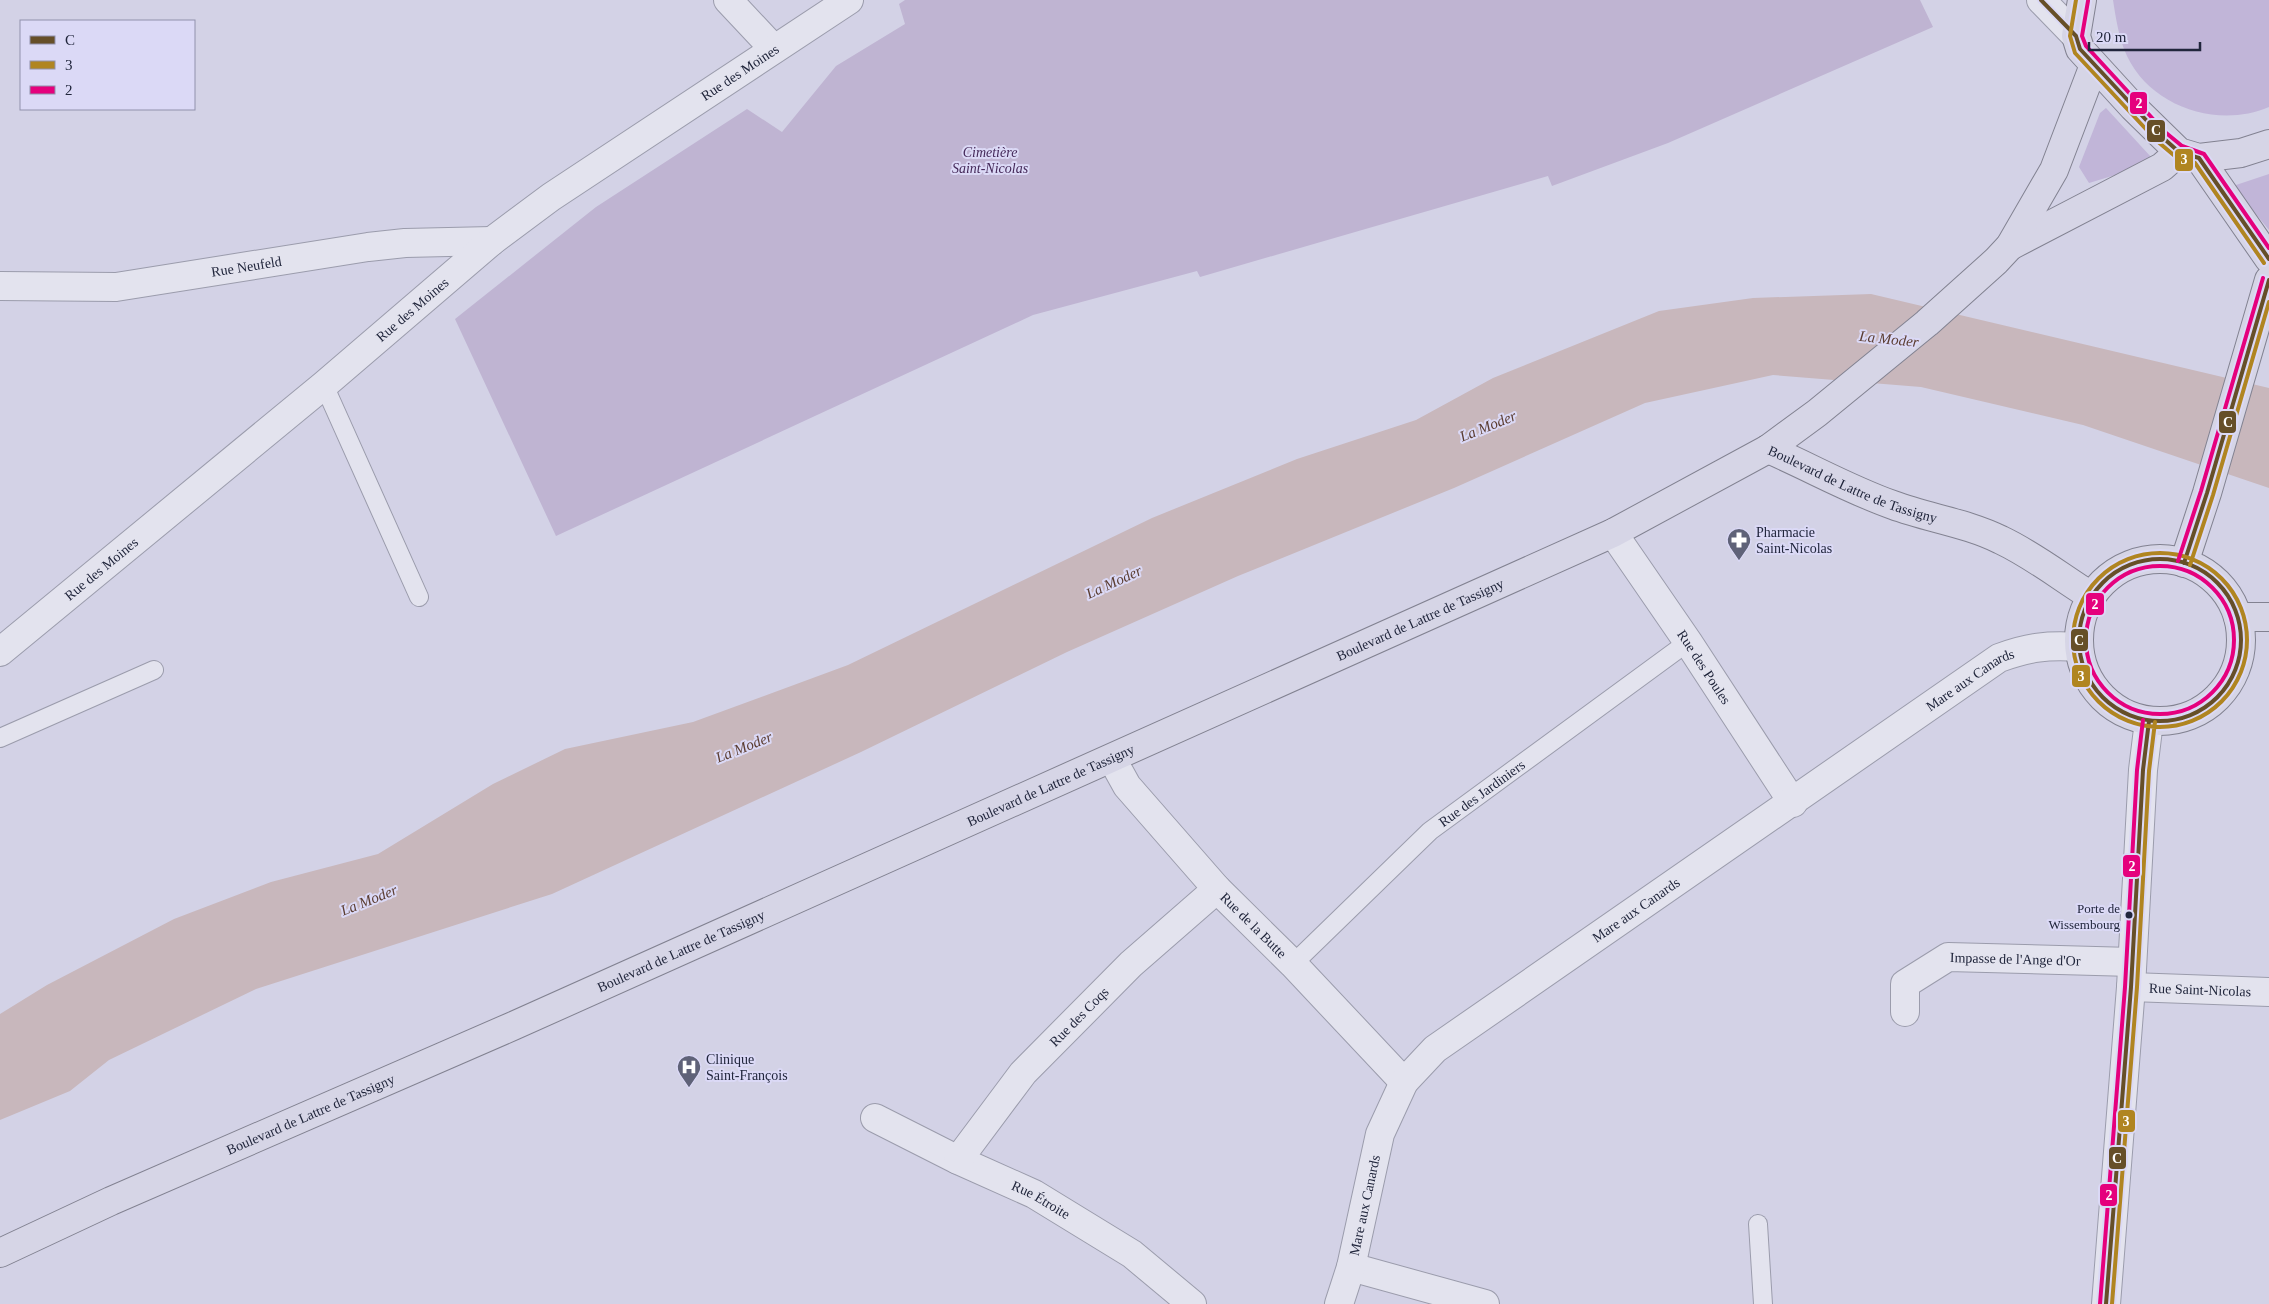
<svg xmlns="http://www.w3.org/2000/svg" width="2269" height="1304" font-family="Georgia,serif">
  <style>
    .green { fill: #c1b5d8 }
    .cemetery { fill: #bfb4d2 }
    .water { fill: #c8b7bc }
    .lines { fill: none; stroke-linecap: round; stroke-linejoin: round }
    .service-casing { stroke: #9b9cac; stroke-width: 20 }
    .minor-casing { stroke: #9b9cac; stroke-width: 30 }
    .tertiary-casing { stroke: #9b9cac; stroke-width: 30 }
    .primary-casing { stroke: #828291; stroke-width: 30 }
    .service { stroke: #e3e3ee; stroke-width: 18 }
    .minor { stroke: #e3e3ee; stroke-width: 28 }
    .tertiary { stroke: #e3e3ee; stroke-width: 28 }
    .primary { stroke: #d6d5e6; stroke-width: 28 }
    .bus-1-casing { stroke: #dbd9f6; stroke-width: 8 }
    .bus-2-casing { stroke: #dbd9f6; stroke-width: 8 }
    .bus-3-casing { stroke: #dbd9f6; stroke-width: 8 }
    .bus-1 { stroke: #664f28; stroke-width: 4 }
    .bus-2 { stroke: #b08521; stroke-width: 4 }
    .bus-3 { stroke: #e5007d; stroke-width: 4 }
    .bus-dot { fill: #21263c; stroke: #dbd9f6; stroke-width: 2 }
    .labels { text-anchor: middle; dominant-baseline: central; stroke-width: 4; stroke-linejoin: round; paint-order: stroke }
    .bus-label { font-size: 13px; fill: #21263c; stroke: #dbd9f6; text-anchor: end }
    .street-label { font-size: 14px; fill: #21263c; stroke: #dbd9f6 }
    .park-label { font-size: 14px; font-style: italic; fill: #442858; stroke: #dbd9f6 }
    .poi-label { font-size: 14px; fill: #21263c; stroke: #dbd9f6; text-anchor: start }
    .water-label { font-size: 15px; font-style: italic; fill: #5b3d31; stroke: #dbd9f6 }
    .line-badge { stroke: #dbd9f6; stroke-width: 2 }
    .badge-label { font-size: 14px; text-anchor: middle; font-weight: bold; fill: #fff }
  </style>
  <rect width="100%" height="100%" fill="#d3d2e6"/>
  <path class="green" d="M2113,0H2269V107C2218,129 2151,107 2127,56C2119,39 2116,19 2113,0Z
    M2106,108L2151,157L2148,165L2089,183L2079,167L2100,113Z
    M2269,174V230L2233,186Z"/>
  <path class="cemetery" d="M905,0H1920L1933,27L1668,143L1552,186L1548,176L1200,277L1197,271L1033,315L556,536L455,319L596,207L747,109L782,132L836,66L905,24L899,4Z"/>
  <path class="water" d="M1871,294L2269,388V488L2083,425L1921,387L1773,375L1645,403L1454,488L1238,576L1067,652L861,752L552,894L256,989L109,1060L70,1091L0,1120V1014L47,985L174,919L271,882L378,854L493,784L565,749L693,722L848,665L1152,518L1297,459L1416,420L1493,378L1659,311L1753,298Z"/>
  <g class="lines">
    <g class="service-casing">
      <g id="service">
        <path d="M324,385L419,597"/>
        <path d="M0,738L154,670"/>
        <path id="s1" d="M1293,964L1430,831L1688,642"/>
        <path d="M1758,1224L1763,1304"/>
      </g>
    </g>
    <g class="minor-casing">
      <g id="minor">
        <path d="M728,0L774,49"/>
        <path id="s2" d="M0,286L116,287L368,247L405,243L492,241"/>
        <path id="s3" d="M1613,533L1688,642L1793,803"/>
        <path id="s4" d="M0,652L324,385L492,241L551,197L849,0"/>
        <path id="s5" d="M1112,759L1127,786L1217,889L1293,964L1404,1082"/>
        <path id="s6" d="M2131,987L2269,992"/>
        <path id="s7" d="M1905,1012V984L1948,957L2132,962"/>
        <path id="s8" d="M875,1118L958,1160L1034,1194L1132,1254L1192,1304"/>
        <path id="s9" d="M958,1160L1023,1073L1131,964L1217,889"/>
        <path d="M1351,1267L1485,1304"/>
        <path id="s10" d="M1339,1304L1351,1267L1380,1134L1404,1082L1435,1049L1999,658C2029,647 2047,645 2079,647"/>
      </g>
    </g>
    <g class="tertiary-casing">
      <path id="tertiary" d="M2041,0L2076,36
        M2106,1304L2131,987L2143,770L2149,721"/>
    </g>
    <g class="primary-casing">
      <g id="primary">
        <path d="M2082,0L2076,36L2080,49L2133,107L2179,152L2199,158L2241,153L2269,144"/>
        <path d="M2199,158L2269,259"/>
        <path d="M2010,246L2162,167L2179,152"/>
        <path id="s11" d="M1768,449C1810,467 1850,490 1893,505C1928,518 1967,523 2001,540C2033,555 2062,578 2091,596"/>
        <circle cx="2160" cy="640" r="81"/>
        <path d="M2184,563L2207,493L2269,280"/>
        <path d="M2238,617H2269"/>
        <path id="s12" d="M0,1253L111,1201L513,1026L1613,533L1768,449L1817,413L1927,323L1996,261L2010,246L2054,170L2094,65"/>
      </g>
    </g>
    <use href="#service" class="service"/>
    <use href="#minor" class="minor"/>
    <use href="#tertiary" class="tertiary"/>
    <use href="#primary" class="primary"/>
    <g class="bus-1-casing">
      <path id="bus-1" d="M2041,0L2076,36L2080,49L2161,136L2179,152L2199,158L2269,259
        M2079 640a81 81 0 1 1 162 0a81 81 0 1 1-162 0Z
        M2184,563L2207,493L2269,280
        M2106,1304L2131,987L2143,770L2149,721"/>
    </g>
    <g class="bus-2-casing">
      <path id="bus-2" d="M2076,0L2070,36L2075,53L2157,141L2176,157L2195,163L2264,263
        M2073 640a87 87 0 1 1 174 0a87 87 0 1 1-174 0Z
        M2190,565L2213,495L2269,302
        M2112,1304L2137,987L2149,771L2155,722"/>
    </g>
    <g class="bus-3-casing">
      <path id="bus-3" d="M2088,1L2082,36L2086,46L2165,132L2182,146L2204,154L2269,248
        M2178,561L2201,491L2263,278
        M2086 640a74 74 0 1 1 148 0a74 74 0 1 1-148 0Z
        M2100,1304L2125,987L2137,770L2143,720"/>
    </g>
    <use href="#bus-1" class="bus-1"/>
    <use href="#bus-2" class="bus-2"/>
    <use href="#bus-3" class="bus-3"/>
  </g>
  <defs>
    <g id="pharmacy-pin" transform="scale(1.25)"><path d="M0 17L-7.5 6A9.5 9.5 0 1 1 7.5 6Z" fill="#5f6278" stroke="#dbd9f6"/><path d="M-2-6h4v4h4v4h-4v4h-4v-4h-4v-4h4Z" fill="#fff"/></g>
    <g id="hospital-pin" transform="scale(1.25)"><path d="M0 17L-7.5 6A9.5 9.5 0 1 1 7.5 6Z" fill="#5f6278" stroke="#dbd9f6"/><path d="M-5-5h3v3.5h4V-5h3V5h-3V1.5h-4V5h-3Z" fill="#fff"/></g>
  </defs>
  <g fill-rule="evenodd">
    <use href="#pharmacy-pin" x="1739" y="540"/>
    <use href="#hospital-pin" x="689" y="1067"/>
  </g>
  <circle class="bus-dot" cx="2129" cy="915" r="4.5"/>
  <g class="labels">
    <g class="bus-label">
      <text x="2120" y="908">Porte de<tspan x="2120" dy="16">Wissembourg</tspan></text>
    </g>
    <g class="street-label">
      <text stroke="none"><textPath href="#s4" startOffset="941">Rue des Moines</textPath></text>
      <text stroke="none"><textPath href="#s2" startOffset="248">Rue Neufeld</textPath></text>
      <text stroke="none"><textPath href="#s4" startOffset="536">Rue des Moines</textPath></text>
      <text stroke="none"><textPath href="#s11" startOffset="92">Boulevard de Lattre de Tassigny</textPath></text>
      <text stroke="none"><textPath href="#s4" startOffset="131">Rue des Moines</textPath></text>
      <text stroke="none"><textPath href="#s12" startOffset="1555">Boulevard de Lattre de Tassigny</textPath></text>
      <text stroke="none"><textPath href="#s3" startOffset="162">Rue des Poules</textPath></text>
      <text stroke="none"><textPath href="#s10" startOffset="928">Mare aux Canards</textPath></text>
      <text stroke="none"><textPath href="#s12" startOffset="1150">Boulevard de Lattre de Tassigny</textPath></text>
      <text stroke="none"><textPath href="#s1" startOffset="255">Rue des Jardiniers</textPath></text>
      <text stroke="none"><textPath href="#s10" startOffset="522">Mare aux Canards</textPath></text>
      <text stroke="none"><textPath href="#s5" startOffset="219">Rue de la Butte</textPath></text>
      <text stroke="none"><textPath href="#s12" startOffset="745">Boulevard de Lattre de Tassigny</textPath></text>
      <text stroke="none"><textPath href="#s7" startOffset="146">Impasse de l'Ange d'Or</textPath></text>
      <text stroke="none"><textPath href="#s6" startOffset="69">Rue Saint-Nicolas</textPath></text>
      <text stroke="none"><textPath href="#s9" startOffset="188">Rue des Coqs</textPath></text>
      <text stroke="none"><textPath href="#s12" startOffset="340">Boulevard de Lattre de Tassigny</textPath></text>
      <text stroke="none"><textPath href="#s8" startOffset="185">Rue Étroite</textPath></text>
      <text stroke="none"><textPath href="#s10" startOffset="102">Mare aux Canards</textPath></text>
    </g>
    <g class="park-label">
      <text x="990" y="152">Cimetière<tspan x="990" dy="16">Saint-Nicolas</tspan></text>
    </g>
    <g class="poi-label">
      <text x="1756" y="532">Pharmacie<tspan x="1756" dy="16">Saint-Nicolas</tspan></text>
      <text x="706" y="1059">Clinique<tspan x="706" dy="16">Saint-François</tspan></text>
    </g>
    <g class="water-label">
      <text transform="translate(1889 339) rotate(6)">La Moder</text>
      <text transform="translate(1488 426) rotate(-22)">La Moder</text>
      <text transform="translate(1114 582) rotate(-25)">La Moder</text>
      <text transform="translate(744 747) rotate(-22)">La Moder</text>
      <text transform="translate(369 900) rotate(-22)">La Moder</text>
    </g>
  </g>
  <g class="line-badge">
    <rect x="2129" y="91" width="19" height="24" rx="5" fill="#e5007d"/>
    <rect x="2146" y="119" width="20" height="24" rx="5" fill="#664f28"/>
    <rect x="2174" y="148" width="20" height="24" rx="5" fill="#b08521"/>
    <rect x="2218" y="410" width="19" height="24" rx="5" fill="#664f28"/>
    <rect x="2085" y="592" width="20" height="24" rx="5" fill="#e5007d"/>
    <rect x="2070" y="628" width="19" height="24" rx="5" fill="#664f28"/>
    <rect x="2071" y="664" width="20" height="24" rx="5" fill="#b08521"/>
    <rect x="2122" y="854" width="19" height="24" rx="5" fill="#e5007d"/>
    <rect x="2117" y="1109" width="19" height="24" rx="5" fill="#b08521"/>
    <rect x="2108" y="1146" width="19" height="24" rx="5" fill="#664f28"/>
    <rect x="2099" y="1183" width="19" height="24" rx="5" fill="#e5007d"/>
  </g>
  <g class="badge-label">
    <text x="2139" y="108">2</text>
    <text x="2156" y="135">C</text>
    <text x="2184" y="164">3</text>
    <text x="2228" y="427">C</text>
    <text x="2095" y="609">2</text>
    <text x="2079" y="645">C</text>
    <text x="2081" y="681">3</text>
    <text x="2132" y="871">2</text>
    <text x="2126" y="1126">3</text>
    <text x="2117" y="1163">C</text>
    <text x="2109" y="1200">2</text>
  </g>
  <rect x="20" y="20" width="175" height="90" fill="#dbd9f6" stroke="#9191ac"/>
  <rect x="30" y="36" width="25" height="8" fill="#664f28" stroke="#9191ac"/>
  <text x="65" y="45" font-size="15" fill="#21263c">C</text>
  <rect x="30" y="61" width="25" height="8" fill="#b08521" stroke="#9191ac"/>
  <text x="65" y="70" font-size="15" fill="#21263c">3</text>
  <rect x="30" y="86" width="25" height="8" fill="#e5007d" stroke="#9191ac"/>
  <text x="65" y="95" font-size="15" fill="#21263c">2</text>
  <path d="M2089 42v8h111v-8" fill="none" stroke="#21263c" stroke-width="2.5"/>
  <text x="2096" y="42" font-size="15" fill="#21263c" stroke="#dbd9f6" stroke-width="4" paint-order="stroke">20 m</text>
</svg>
